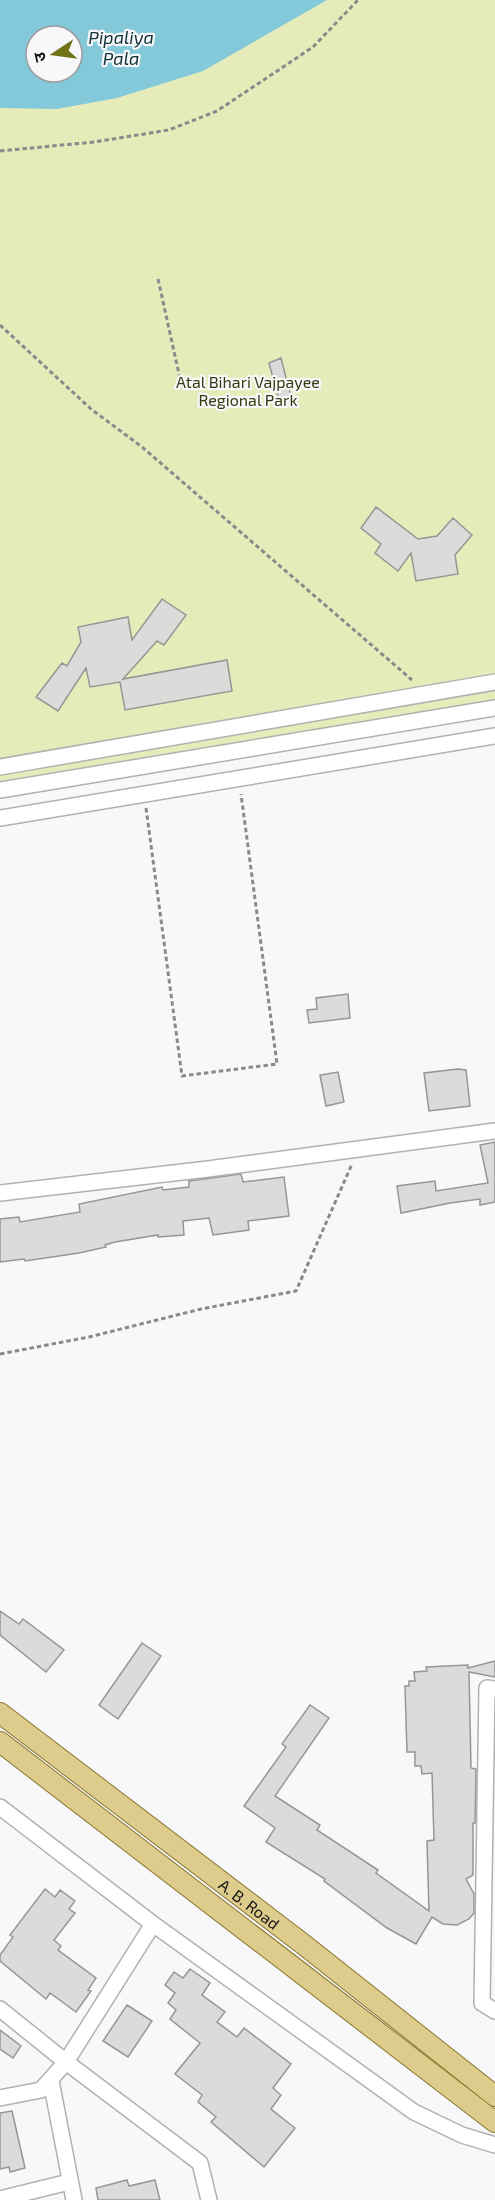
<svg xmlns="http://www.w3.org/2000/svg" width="495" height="2200" font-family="'Exo 2','Noto Sans Devanagari',sans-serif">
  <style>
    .green { fill: #e6ebba; fill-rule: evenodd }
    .water { fill: #84c9d9; fill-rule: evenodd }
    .building { fill: #dcdbda; stroke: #979595; stroke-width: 1.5 }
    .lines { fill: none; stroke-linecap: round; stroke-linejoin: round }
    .minor-casing { stroke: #b1b1b2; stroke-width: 18 }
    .major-casing { stroke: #88762f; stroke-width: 22 }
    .path { stroke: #8a8a8b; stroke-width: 3; stroke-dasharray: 4.5 3; stroke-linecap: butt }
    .minor { stroke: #fff; stroke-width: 15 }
    .major { stroke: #ddcc8b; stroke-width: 20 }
    .labels { text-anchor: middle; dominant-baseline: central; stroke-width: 4.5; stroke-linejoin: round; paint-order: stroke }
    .park-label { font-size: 16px; fill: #37390f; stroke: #f8f8fa }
    .street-label { font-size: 16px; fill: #141415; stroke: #f8f8fa }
    .water-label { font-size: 18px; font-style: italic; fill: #0f3138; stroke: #f8f8fa }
  </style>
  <rect width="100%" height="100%" fill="#f8f8fa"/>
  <path class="green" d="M0,0H495V708L0,792ZM36,36H72V72H36Z"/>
  <path class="water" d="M0,0H327L203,71L117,98L57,109L0,108ZM36,36H72V72H36Z"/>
  <path class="building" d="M281,358L291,397L279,400L269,363Z
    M376,507L418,539L437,536L453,518L472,535L455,555L458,574L416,581L411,553L398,571L375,553L381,544L361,528Z
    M162,599L186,615L164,645L157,641L123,679L227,660L232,691L125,710L120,682L90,687L86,668L58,711L36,697L62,663L67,666L81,642L78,627L128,617L132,640Z
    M348,994L350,1018L309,1023L307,1010L317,1009L316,998Z
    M458,1069L466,1070L470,1106L429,1111L424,1073Z
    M338,1072L344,1102L326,1106L320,1075Z
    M495,1142V1202L480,1205V1199L450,1203L401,1213L397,1186L435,1181L436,1191L488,1183L480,1145Z
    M241,1174L243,1182L284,1177L289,1216L248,1221L249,1230L213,1235L209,1218L183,1221L184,1235L158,1237V1235L115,1242L105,1245L106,1247L79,1253L25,1261L24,1259L0,1262V1219L19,1217L20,1222L80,1212L79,1204L162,1187L163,1190L189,1187V1181Z
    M0,1611L19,1624L23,1619L64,1650L46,1672L0,1635Z
    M142,1643L161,1656L118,1719L99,1705Z
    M495,1661V1677L469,1672L471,1768L476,1769L475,1823H473V1875L466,1879L474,1894V1913L469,1919L457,1925L443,1924L432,1917L416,1944L387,1928L324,1881L325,1879L266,1842L275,1828L244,1806L286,1747L282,1744L310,1705L329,1718L275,1796L320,1825L317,1830L378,1870L376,1873L429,1911L427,1841L434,1840L432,1773L422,1774L421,1766H415V1752H407L405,1686H409V1681H415L414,1672L427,1671L426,1667L468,1665V1668Z
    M45,1889L55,1897L60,1890L75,1901L69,1909L75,1913L54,1940L61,1946L58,1950L96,1978L88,1990L91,1991L76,2012L50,1993L46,1999L0,1961V1955L13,1937L10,1935Z
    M190,1969L210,1983L202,1995L225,2012L217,2022L237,2037L244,2028L291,2064L273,2088L281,2095L271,2109L295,2128L264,2167L211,2122L216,2117L198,2102L202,2095L175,2074L200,2043L170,2019L176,2010L168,2003L175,1993L165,1985L174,1972L183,1978Z
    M127,2005L152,2021L128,2057L103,2041Z
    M0,2030L21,2046L13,2058L0,2049Z
    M12,2111L25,2168L10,2172L9,2167L0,2169V2113Z
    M127,2180L129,2186L155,2180L160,2200H98L96,2188Z"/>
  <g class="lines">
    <g class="minor-casing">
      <path id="minor" d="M0,767L495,682
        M0,790L495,708
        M0,818L495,736
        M0,1193L208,1169L495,1131
        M495,1689L487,1688L482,2003L495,2011
        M0,1807L153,1924L414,2112L462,2135L495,2145
        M0,2009L66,2062L200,2163L209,2200
        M51,2081L74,2200
        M0,2098L41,2090L66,2062L153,1924
        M0,2199L69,2182"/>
    </g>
    <g class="major-casing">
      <g id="major">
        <path id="s1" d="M0,1713L303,1944L495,2096"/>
        <path d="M0,1742L495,2122"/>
      </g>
    </g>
    <path class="path" d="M0,151L94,142L169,130L217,111L313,47L358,0
      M158,279L181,383
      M0,325L91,409L142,447L412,680
      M146,808L182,1076L277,1064L241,794
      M0,1354L89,1337L201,1309L296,1291L352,1164"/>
    <use href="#minor" class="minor"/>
    <use href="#major" class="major"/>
  </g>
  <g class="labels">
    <g class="park-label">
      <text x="248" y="381">Atal Bihari Vajpayee<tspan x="248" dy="18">Regional Park</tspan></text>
    </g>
    <g class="street-label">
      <text stroke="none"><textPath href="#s1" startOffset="314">A. B. Road</textPath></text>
    </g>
    <g class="water-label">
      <text x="121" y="37">Pipaliya<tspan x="121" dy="21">Pala</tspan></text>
    </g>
  </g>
  <g transform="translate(54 54) rotate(257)"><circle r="28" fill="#f8f8fa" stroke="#9d9d9e" stroke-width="1.5"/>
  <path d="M0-4.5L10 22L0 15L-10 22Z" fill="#717217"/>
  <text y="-9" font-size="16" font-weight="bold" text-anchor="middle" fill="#141415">उ</text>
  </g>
</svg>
